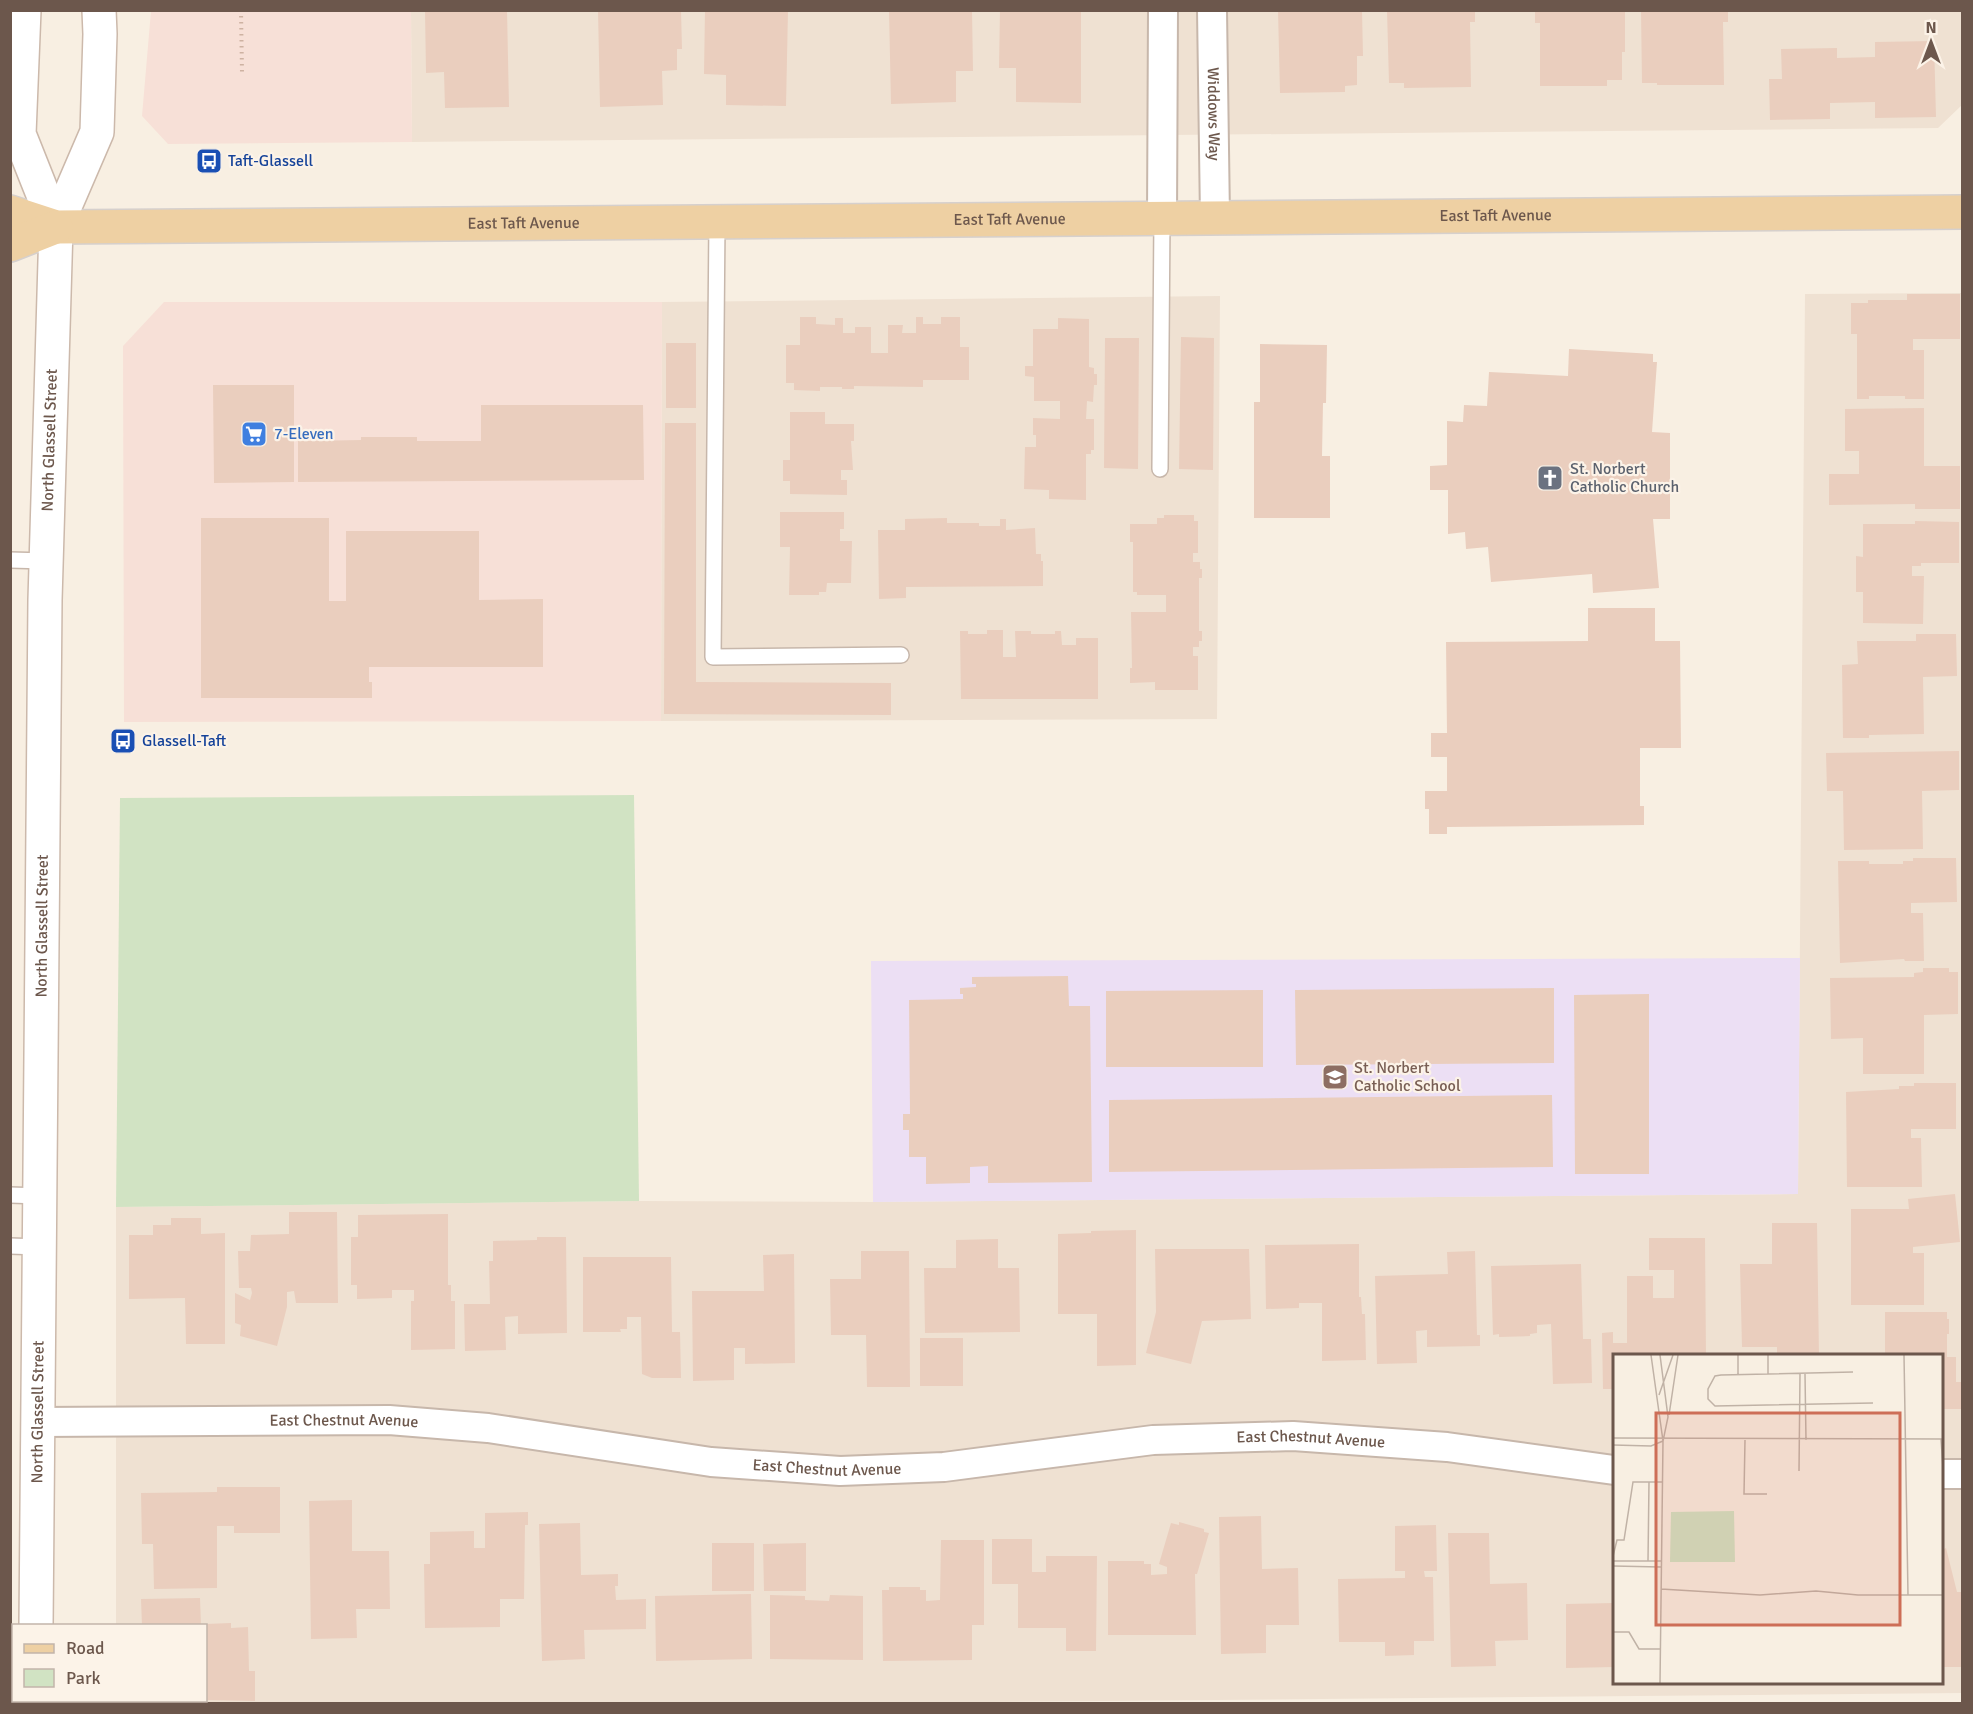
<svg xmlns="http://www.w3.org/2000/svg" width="1973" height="1714" font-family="Signika,sans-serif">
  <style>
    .residential { fill: #efe1d2; fill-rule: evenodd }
    .commercial { fill: #f7e0d7 }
    .education { fill: #ecdff4 }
    .green { fill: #d1e3c3 }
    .building { fill: #eacebe }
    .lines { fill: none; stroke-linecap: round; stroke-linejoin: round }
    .service-casing { stroke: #c7b7ab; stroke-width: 18 }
    .minor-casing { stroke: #c7b7ab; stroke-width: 32 }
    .secondary-casing { stroke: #ccb9ab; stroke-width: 36 }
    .primary-casing { stroke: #d6d0cd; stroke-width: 36 }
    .path { stroke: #ceb2a2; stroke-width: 4; stroke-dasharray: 1.5 4.5; stroke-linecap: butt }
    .service { stroke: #fff; stroke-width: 15 }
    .minor { stroke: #fff; stroke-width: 28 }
    .secondary { stroke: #fff; stroke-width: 33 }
    .primary { stroke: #eed0a3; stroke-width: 33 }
    .labels { text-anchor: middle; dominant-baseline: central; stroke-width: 4.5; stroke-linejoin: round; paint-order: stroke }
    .street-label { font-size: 16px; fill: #6c574c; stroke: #fcf3e8 }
    .transit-label { font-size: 16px; fill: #164399; stroke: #fcf3e8; text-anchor: start }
    .shop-label { font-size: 16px; fill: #366cbe; stroke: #fcf3e8; text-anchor: start }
    .worship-label { font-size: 16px; fill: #5b616d; stroke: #fcf3e8; text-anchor: start }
    .education-label { font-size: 16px; fill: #785e54; stroke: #fcf3e8; text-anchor: start }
    .inset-road { fill: none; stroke: #c0b2a6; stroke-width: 1.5 }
    .view { fill: #cd6e57; fill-opacity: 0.15; stroke: #cd6e57; stroke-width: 3 }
    .inset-edge { fill: none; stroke: #6c574c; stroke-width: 3 }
  </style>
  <rect width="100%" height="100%" fill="#f8efe2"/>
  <path class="residential" d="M411,11H1962V105L1938,128L412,142Z
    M1962,293V1693L772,1704L116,1703V1700H206V1626L116,1625V1207L639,1201L873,1202L1798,1194L1805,294ZM1614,1356H1942V1682H1614Z
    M1220,296L1217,719L661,721L662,302Z"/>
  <path class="commercial" d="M151,11H411L412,142L168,144L142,116Z
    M164,302H662L661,721L124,722L123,346Z"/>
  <path class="education" d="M1800,958L1798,1194L873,1202L871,961Z"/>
  <path class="green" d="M634,795L639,1201L116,1207L120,798Z"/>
  <path class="building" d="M425,10H507L509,107L445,108L444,72L426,73Z
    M598,10H681L682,49H677V70L662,71L663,105L600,107Z
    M705,10H788L786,106L726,105V75L704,74Z
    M889,10H972L973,71H956V102L891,104Z
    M1000,10H1081V103L1016,102V68H999Z
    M1278,10H1362L1363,56H1357V85L1345,86V92L1280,93Z
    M1387,10H1475V22H1470L1471,87L1404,88V83H1389Z
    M1535,10H1625V52H1622V80H1607V86H1540V23H1535Z
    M1641,10H1728V22H1723L1724,85H1657V83H1642Z
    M1934,41L1936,117L1875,118V102L1830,103V119L1770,120L1769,79H1782L1781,49L1837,48V58L1875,57V42Z
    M1907,294H1960V339H1913V350H1924V399H1905V396H1869V399H1857V334H1851V303H1868V300H1907Z
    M800,317H816V324L835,325V318H843V333H855V327H871V353H888V325H903L902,333H916V317H923V324H941V317H960V347H969V380H923V387L854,386V389H842V387H820V391L794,390V383H786V345H800Z
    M1058,318L1089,319V367L1094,368V374H1097V385H1094L1093,402L1087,401L1086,419H1094V450H1091V454H1086V500L1049,499V490L1024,489L1025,447H1036V435H1033V418L1060,419V401H1034V377L1025,376V366H1033V329H1058Z
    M1181,337L1214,338L1213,470L1179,469Z
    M1105,338H1139L1138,469L1104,468Z
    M666,343H696V408H666Z
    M1260,344L1327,345L1326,403H1323L1322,456H1330V518H1254V402H1260Z
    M1569,349L1653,354V362H1657L1652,432L1670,433V519H1653L1659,588L1593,593L1592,574L1491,582L1488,547L1466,549L1465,532L1448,534V490H1430V466L1447,465V421L1463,422L1464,405L1487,406L1489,372L1568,376Z
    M213,385H294V482L214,483Z
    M481,405H643L644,480L298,482V430H309V441L361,440V437H417V441H481Z
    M1924,408V466H1960V509H1915V504L1829,505V474H1859V451H1845V409Z
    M790,412H825V424H854V441H851L853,470H841V480H847V495L790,494V481H783V460H790Z
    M665,423H696V682L891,683V715L664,714Z
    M780,512H844V529H840V541H852L851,583H827L826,592H819V595H789L790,547H780Z
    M1164,515H1194V521H1198V553H1193V562H1200V569H1202V578H1199V631H1202V641H1199V647H1193V656H1198V690H1155V682L1130,683V668H1132L1131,612H1166V595H1137V592H1133V542H1130V524H1157V518H1164Z
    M201,518H329V601H346V531H479V600L543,599V667H369V682H372V698H201Z
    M947,518V523H979V526H1000V519H1006V530L1035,528L1036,554H1041V561H1043V586L906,587V598L879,599L878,530H905V519Z
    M1915,521L1959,522V563H1921V566H1912V576H1924L1923,624L1863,623V592H1856V556L1863,557V524H1915Z
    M1588,608H1655V641H1680L1681,748H1640V806H1644V825L1447,827V834H1429V809H1425V791H1447V757H1431V733H1447L1446,642L1588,641Z
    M987,630H1003V657H1016L1015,631H1031V634H1055V631H1061L1062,645H1076V638H1098V699H961L960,631H968V634H987Z
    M1916,634H1956L1957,676L1923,677L1924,734L1869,735V738H1843L1842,665L1858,664L1857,641H1916Z
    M1959,751V790L1922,791L1923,849L1844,850L1843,791H1827L1826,753Z
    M1913,858H1956L1957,902L1911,903V913H1923L1924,961H1905L1904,959L1840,963L1838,861H1869V864H1903V861H1913Z
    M1923,968H1949V972H1958V1014L1924,1015V1074H1863V1038L1831,1039L1830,978L1914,977V973L1923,972Z
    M1068,976L1069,1006H1090L1092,1182L988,1183V1166L970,1167V1183L926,1184V1157H909V1130H903V1114H910L909,1000L963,999V994H960V988L976,987V984H972V977Z
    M1554,988V1063L1296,1065L1295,990Z
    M1263,990V1067H1106V991Z
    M1649,994V1174H1575L1574,995Z
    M1914,1083H1956V1129H1911V1138H1921L1922,1187H1847L1846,1092L1899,1089V1086H1914Z
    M1552,1095L1553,1167L1109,1172V1100Z
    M1955,1194L1960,1242L1913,1247V1253H1924V1305H1851V1209H1909L1908,1199Z
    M289,1212H337L338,1303H296L294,1291L287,1292V1307L277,1346L240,1336L241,1325L235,1323V1293L250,1300L252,1293L251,1288H239L238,1251H250L251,1235L289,1234Z
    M448,1214V1285H451V1301H455V1349L411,1350V1301H414V1290H392V1298L357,1299V1285H351V1237H358V1215Z
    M171,1218H201V1234L225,1233V1344H186L185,1298L129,1299V1235H153V1225H171Z
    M1772,1223H1817L1819,1356H1777V1347H1742L1740,1264H1772Z
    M1136,1230V1365L1097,1366V1314H1058V1234L1091,1233V1231Z
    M537,1237H566L567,1333L518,1334V1316L505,1317L506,1350L465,1351L464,1304H490L489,1261H493V1241L537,1240Z
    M1649,1238H1705L1706,1356H1614V1389H1603L1602,1333L1613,1332V1343H1627V1276H1653V1298H1674V1270H1649Z
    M998,1239V1268H1019L1020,1332L925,1333L924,1268H956V1240Z
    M1359,1244V1297H1361L1362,1314H1365L1366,1360L1322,1361V1303H1299V1308L1266,1309L1265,1245Z
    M1155,1249H1249L1251,1319L1202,1321L1191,1364L1146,1353L1156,1312Z
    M861,1251H909L910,1387H867L866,1335H831L830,1279H861Z
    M1475,1251L1477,1335H1480V1346L1427,1347V1330L1416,1331L1417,1363L1377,1364L1375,1276L1448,1274L1447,1252Z
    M794,1254L795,1363L745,1364V1348H734V1380L693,1381L692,1291H764L763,1255Z
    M583,1257H671L672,1332H680L681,1378H652L642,1374L641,1317H627V1329H620L621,1332H583Z
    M1581,1264L1583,1339H1591L1592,1383L1553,1384L1551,1324L1537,1325V1333L1530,1334V1336L1499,1337V1334L1493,1335L1491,1266Z
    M1885,1312H1947V1319H1949V1334H1947V1357H1956V1382H1961V1409H1942V1356H1885Z
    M920,1338H963V1386H920Z
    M217,1487H280V1533H234V1526H217V1588L154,1589L153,1544H142L141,1493L217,1492Z
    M352,1500V1551H389L390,1609H356L357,1638L311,1639L309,1501Z
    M528,1512V1525H525L524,1599H500V1627L425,1628L424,1564H430V1532L474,1531V1548H485V1513Z
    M1261,1516L1262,1569L1298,1568L1299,1625H1266V1653L1221,1654L1219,1517Z
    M1179,1522L1204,1529V1532L1209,1533L1197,1574H1195L1196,1635H1108V1561H1144V1564H1151V1575L1167,1574V1567L1159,1564L1171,1523L1179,1525Z
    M580,1523L581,1575L618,1574V1586H615L616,1600L646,1599V1629L584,1630L585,1659L542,1661L539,1524Z
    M1436,1525L1437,1571H1424L1425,1577H1433L1434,1641H1414V1655L1385,1656V1642H1339L1338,1579L1405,1578V1571H1395V1526Z
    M1448,1533H1489L1490,1584L1527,1583L1528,1640L1495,1641L1496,1666L1451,1667Z
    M992,1539H1032V1572H1046V1556H1097L1096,1651H1066V1628H1018V1584H992Z
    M941,1540H984V1625H972V1660L883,1661L882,1590H889V1587H920V1590H926V1601L940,1600Z
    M712,1543H754V1591H712Z
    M806,1543V1591H764L763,1544Z
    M1946,1548L1957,1592H1962V1667H1942V1550Z
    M751,1594L752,1659L656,1661L655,1596Z
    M770,1595L805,1596V1600L829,1601L830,1595L863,1596V1660L770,1659Z
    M200,1598L201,1626H142L141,1599Z
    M1614,1603V1667L1566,1668V1604Z
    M231,1623V1628L248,1627L249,1671H255V1701L206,1700V1624Z"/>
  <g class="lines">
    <g class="service-casing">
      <path id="service" d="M717,222L713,657L901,655
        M1160,469L1162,218
        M10,560L46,561
        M10,1195L40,1196
        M10,1246L39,1247"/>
    </g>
    <g class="minor-casing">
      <g id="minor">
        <path id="s1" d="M1212,10L1215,218"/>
        <path d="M1162,218L1163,10"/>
        <path id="s2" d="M38,1422L389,1420L488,1428L711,1462L840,1471L944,1467L1153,1440L1293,1436L1447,1447L1614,1470"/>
        <path d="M1942,1474H1962"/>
      </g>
    </g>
    <g class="secondary-casing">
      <g id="secondary">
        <path d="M24,10L19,134L56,227"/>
        <path id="s3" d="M36,1626L45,600L56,227L97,132L100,34L99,10"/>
        <path d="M36,1704V1700"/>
      </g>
    </g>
    <g class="primary-casing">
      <g id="primary">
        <path id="s4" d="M10,212L56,227L1962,212"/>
        <path d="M10,245L56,227"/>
      </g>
    </g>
    <path class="path" d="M241,10L242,72"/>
    <use href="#service" class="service"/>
    <use href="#minor" class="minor"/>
    <use href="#secondary" class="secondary"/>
    <use href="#primary" class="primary"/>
  </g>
  <defs>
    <g id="bus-square" transform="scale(1.35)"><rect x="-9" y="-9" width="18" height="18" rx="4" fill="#1a4fb4" stroke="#fcf3e8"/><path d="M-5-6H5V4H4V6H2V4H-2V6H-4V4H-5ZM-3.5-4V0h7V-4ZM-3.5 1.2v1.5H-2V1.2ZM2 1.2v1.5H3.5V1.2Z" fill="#fff"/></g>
    <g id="supermarket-square" transform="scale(1.35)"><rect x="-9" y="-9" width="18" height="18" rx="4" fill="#3f7fe0" stroke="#fcf3e8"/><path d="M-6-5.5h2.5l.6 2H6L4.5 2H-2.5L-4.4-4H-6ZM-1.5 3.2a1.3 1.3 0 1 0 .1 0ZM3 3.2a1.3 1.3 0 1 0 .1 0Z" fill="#fff"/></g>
    <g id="church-square" transform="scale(1.35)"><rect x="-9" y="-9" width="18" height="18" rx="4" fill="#6b7280" stroke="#fcf3e8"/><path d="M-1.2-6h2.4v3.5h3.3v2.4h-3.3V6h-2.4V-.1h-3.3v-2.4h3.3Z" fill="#fff"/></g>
    <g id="school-square" transform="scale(1.35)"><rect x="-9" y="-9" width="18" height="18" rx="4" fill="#8d6e63" stroke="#fcf3e8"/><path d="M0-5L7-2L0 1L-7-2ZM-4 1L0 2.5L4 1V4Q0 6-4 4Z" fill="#fff"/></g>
  </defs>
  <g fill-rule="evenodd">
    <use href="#bus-square" x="209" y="161"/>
    <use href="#supermarket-square" x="254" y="434"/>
    <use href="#church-square" x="1550" y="478"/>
    <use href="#bus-square" x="123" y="741"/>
    <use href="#school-square" x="1335" y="1077"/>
  </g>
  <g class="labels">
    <g class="street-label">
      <text stroke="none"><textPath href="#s1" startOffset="104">Widdows Way</textPath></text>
      <text stroke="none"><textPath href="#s4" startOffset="1488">East Taft Avenue</textPath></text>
      <text stroke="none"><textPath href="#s4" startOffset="1002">East Taft Avenue</textPath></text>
      <text stroke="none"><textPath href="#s4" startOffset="516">East Taft Avenue</textPath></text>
      <text stroke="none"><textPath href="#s3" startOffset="1186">North Glassell Street</textPath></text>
      <text stroke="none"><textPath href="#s3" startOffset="700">North Glassell Street</textPath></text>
      <text stroke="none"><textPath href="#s3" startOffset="214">North Glassell Street</textPath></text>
      <text stroke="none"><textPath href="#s2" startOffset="306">East Chestnut Avenue</textPath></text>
      <text stroke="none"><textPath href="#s2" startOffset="1278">East Chestnut Avenue</textPath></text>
      <text stroke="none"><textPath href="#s2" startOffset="792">East Chestnut Avenue</textPath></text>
    </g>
    <g class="transit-label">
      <text x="228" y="161">Taft-Glassell</text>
      <text x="142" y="741">Glassell-Taft</text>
    </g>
    <g class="shop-label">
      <text x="274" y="434">7-Eleven</text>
    </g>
    <g class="worship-label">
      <text x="1570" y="469">St. Norbert<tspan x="1570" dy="18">Catholic Church</tspan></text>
    </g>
    <g class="education-label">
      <text x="1354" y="1068">St. Norbert<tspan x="1354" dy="18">Catholic School</tspan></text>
    </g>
  </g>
  <g transform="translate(1613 1354)">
    <rect width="330" height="330" fill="#f8efe2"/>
    <path d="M121,157L122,208H57L58,158Z" fill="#d1e3c3"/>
    <path class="inset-road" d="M38,1L50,87M125,1V20M155,1V20M291,1L295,241M240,18L108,21L102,22L95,35V45L102,52L260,49M192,20L193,86M46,41L60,1M56,61L65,1M0,84L330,85M328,85L330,114M132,86L131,140H154M0,91L38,92L50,87M186,117L187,20M0,202L4,186H11L20,128H36M0,207H35M48,207H35L36,128H49M0,212L48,213M48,235L147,241L203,237L245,241H330M0,278H16L26,295H47M47,329L50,87L55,63L47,1"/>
    <path class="view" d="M43,59H287V271H43Z"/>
    <rect width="330" height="330" class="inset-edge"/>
  </g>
  <rect width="1973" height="1714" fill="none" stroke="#6c574c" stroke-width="24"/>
  <rect x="12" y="1624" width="195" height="78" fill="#fcf3e8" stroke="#c2b5aa" stroke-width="1.5"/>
  <rect x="24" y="1644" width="30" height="9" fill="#eed0a3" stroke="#c2b5aa" stroke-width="1.5"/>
  <text x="66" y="1654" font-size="18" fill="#6c574c">Road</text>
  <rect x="24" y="1669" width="30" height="18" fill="#d1e3c3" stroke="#c2b5aa" stroke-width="1.5"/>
  <text x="66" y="1684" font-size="18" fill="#6c574c">Park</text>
  <g transform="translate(1931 42)" stroke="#fcf3e8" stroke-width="4.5" paint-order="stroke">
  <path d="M0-4.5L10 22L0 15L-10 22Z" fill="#6c574c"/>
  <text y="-9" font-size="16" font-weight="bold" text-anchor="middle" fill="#6c574c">N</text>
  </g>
</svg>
